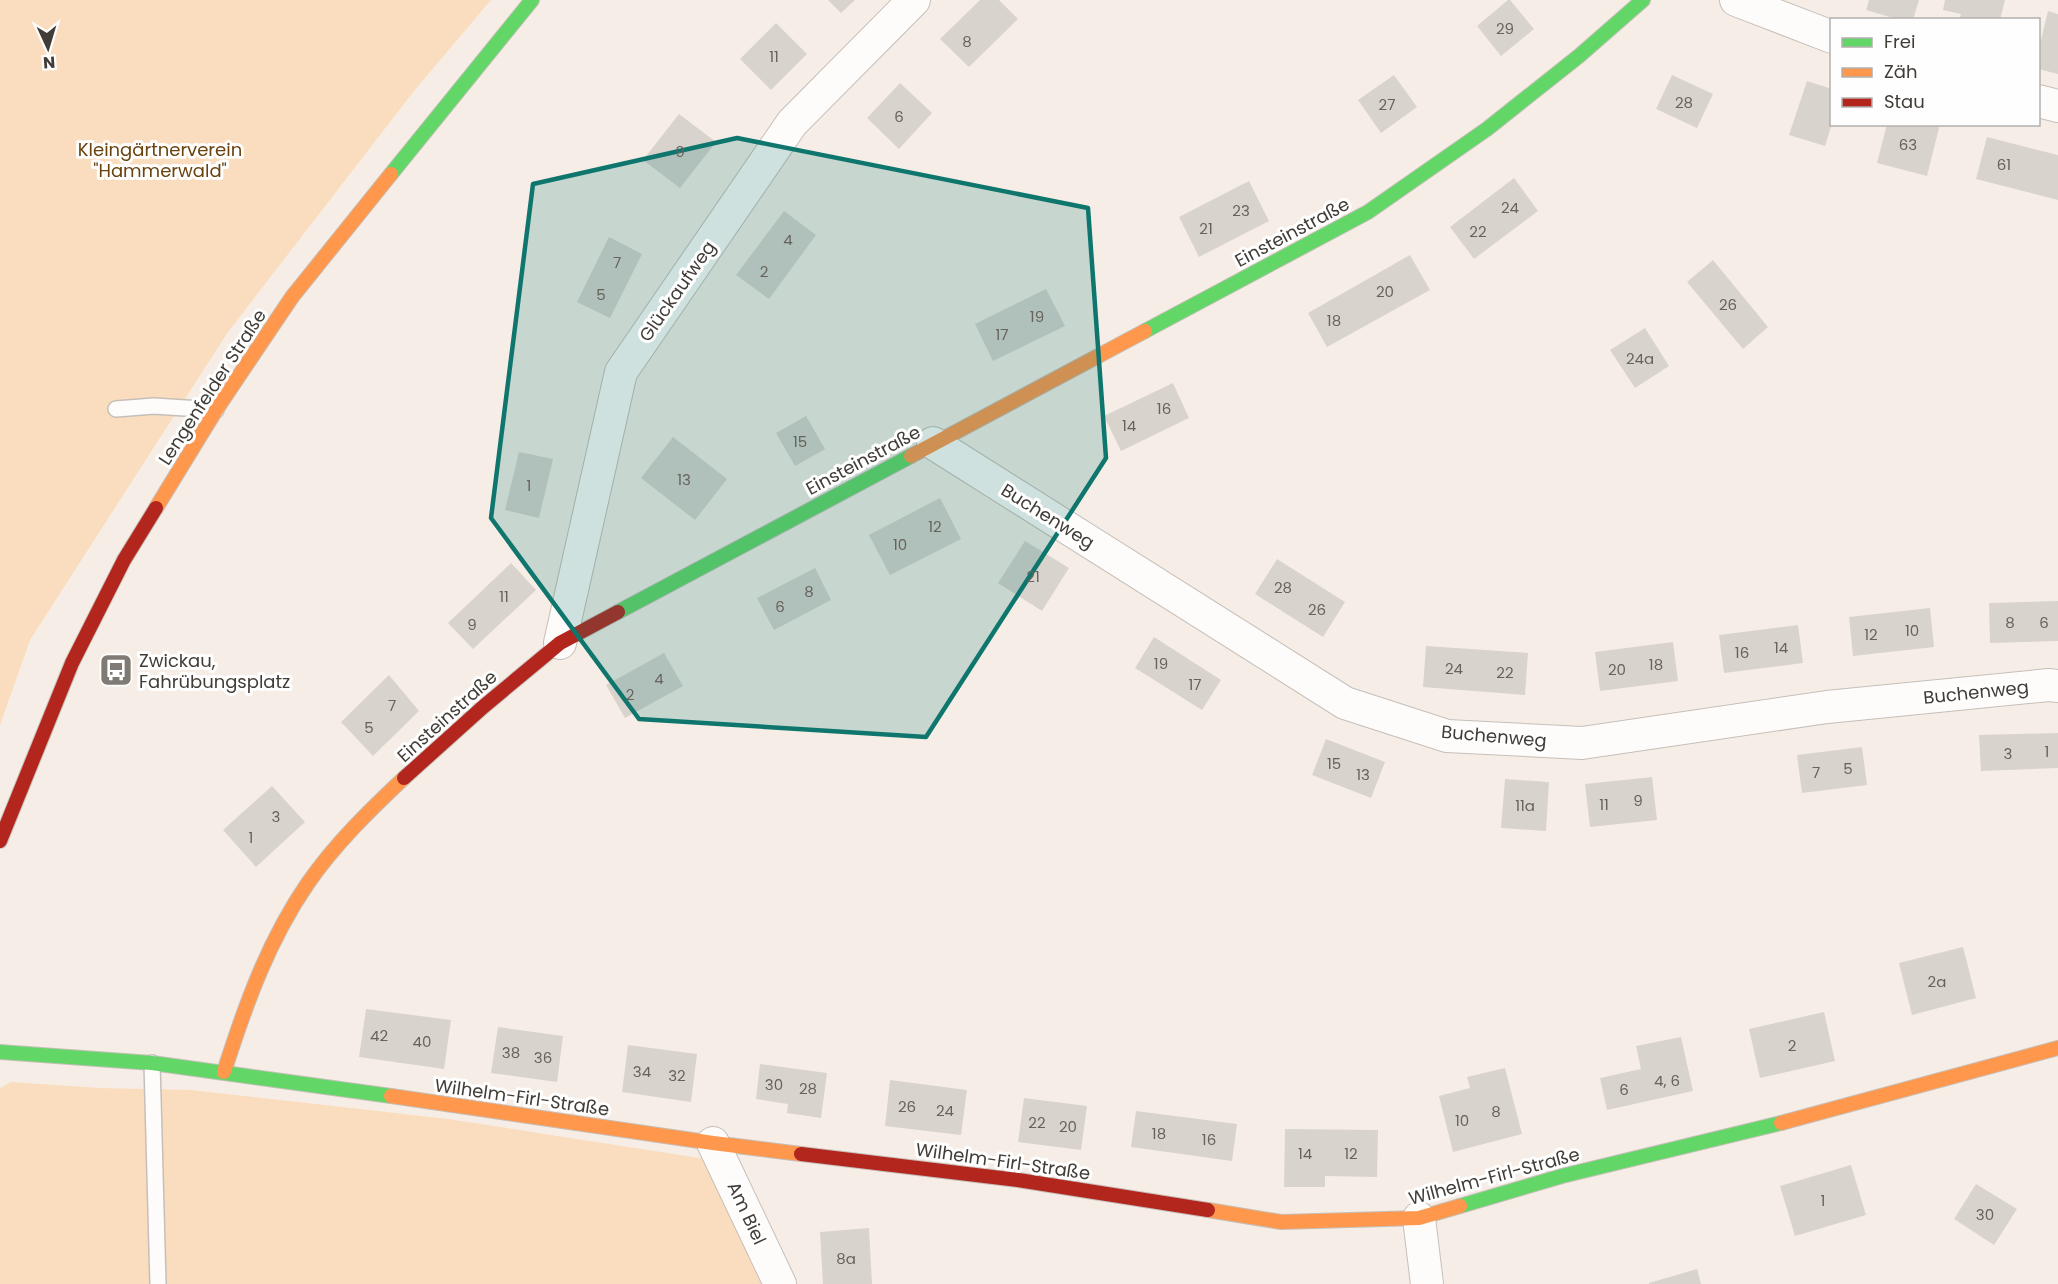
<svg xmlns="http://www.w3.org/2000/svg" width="2058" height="1284" font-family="Poppins,sans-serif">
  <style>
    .green { fill: #faddbe }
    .building { fill: #d9d3cd }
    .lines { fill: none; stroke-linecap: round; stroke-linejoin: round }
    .lane-casing { stroke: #c6bfb9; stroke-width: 18 }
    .street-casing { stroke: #c6bfb9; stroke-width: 34 }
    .fast-casing { stroke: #c6bfb9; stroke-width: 16 }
    .slow-casing { stroke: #c6bfb9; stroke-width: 16 }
    .jam-casing { stroke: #c6bfb9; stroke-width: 16 }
    .lane { stroke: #fefcfb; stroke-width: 15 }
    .street { stroke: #fefcfb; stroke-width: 32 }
    .fast { stroke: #63d668; stroke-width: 14 }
    .slow { stroke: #ff974d; stroke-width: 14 }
    .jam { stroke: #b3261e; stroke-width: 14 }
    .marked { fill: #0f766e; fill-opacity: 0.2; stroke: #0f766e; stroke-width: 4.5; stroke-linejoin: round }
    .labels { text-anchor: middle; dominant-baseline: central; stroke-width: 6; stroke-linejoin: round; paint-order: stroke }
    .number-label { font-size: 15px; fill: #67625c }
    .park-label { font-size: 18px; fill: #69420d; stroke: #fefefe }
    .street-label { font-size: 18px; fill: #413c36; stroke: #fefefe }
    .poi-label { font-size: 18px; fill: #413c36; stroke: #fefefe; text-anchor: start }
  </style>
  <rect width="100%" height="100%" fill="#f6eee6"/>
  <path class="green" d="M0,0H491L414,91L228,332L30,640L0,725Z
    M11,1082L100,1088L191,1090L448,1119L706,1159L767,1284H0V1088Z"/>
  <path class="building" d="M828,0H855L841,13Z
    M980,0H999L1018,19L969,67L940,39Z
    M1508,0H1510L1534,29L1501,56L1477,26Z
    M1869,0H1919L1913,20H1900L1866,10Z
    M1945,0H2005L2000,20H1959L1961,14L1943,10Z
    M2048,11L2058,14V74L2038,69V52Z
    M776,23L807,54L771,90L740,59Z
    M1394,75L1417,107L1381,133L1358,100Z
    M1672,75L1713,94L1697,128L1656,109Z
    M1807,81L1832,89V124L1825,146L1789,135Z
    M900,83L932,113L899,149L867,118Z
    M679,114L716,142L680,188L643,160Z
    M1887,124H1940L1927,176L1877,163Z
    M1987,137L2058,155V200L1976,179Z
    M1514,178L1538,211L1474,259L1450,227Z
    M1249,181L1269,221L1199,257L1179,217Z
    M784,211L816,235L769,299L736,275Z
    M609,237L642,254L610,318L577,302Z
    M1410,255L1430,290L1327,347L1308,313Z
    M1713,260L1768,327L1743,349L1687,282Z
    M1046,289L1065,326L993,361L975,324Z
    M1645,328L1669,366L1635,388L1610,350Z
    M1173,383L1189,418L1121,451L1104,416Z
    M806,416L825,449L795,466L776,433Z
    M673,437L727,479L695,520L641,478Z
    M519,452L553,459L539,518L505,510Z
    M940,498L961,539L890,575L869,535Z
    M1025,541L1069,568L1042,611L998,583Z
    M1277,559L1345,602L1323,637L1255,594Z
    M511,563L536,590L473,649L448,623Z
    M815,568L831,600L774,630L757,598Z
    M2058,601V641L1990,643L1989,603Z
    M1930,608L1934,647L1853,656L1849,617Z
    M1798,625L1803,663L1724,673L1719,635Z
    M1154,637L1221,680L1202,710L1135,668Z
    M1673,642L1678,681L1600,691L1595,652Z
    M1426,646L1528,653L1525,695L1423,687Z
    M664,653L683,686L625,718L606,685Z
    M389,675L419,711L373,756L341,722Z
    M2058,733V768L1981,771L1979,735Z
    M1326,739L1385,762L1371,798L1312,775Z
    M1862,747L1867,785L1802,793L1797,755Z
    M1652,777L1657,820L1590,827L1585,784Z
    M1505,779L1549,782L1546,831L1501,828Z
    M272,786L305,822L256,867L223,830Z
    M1963,947L1976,998L1912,1015L1899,963Z
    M366,1009L451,1020L444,1069L359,1057Z
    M1824,1012L1835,1061L1760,1078L1749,1029Z
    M498,1027L563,1036L557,1082L491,1073Z
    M1681,1037L1693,1091L1607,1110L1600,1078L1641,1069L1636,1046Z
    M628,1045L697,1054L691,1102L622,1092Z
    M760,1064L827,1073L821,1118L787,1113L788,1104L756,1099Z
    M1505,1068L1522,1134L1453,1152L1439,1096L1470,1088L1467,1077Z
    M890,1080L967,1090L961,1135L885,1126Z
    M1024,1098L1087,1106L1081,1150L1018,1142Z
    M1136,1111L1237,1124L1232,1161L1131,1147Z
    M1285,1129L1378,1130L1377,1177L1325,1176V1187H1284Z
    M1851,1165L1866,1215L1795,1236L1780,1186Z
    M1976,1184L2017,1209L1994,1245L1954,1219Z
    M869,1228L872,1284H823L820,1232Z
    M1697,1269L1701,1284H1649V1283Z"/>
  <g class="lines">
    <g class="lane-casing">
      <path id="lane" d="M116,409L154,406L216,410
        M152,1063L158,1284"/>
    </g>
    <g class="street-casing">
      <path id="street" d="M1736,0L1832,37
        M2038,101L2058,106
        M933,443L1345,703L1447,736L1582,743L1827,707L2049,685L2058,686
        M560,643L621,372L792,123L914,0
        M713,1143L780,1284
        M1419,1218L1427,1284"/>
    </g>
    <g class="fast-casing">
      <path id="fast" d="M391,174L532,0
        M1145,331L1368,212L1487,129L1579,56L1643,0
        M618,612L911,456
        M0,1052L152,1063L391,1096
        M1460,1206L1562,1176L1781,1123"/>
    </g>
    <g class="slow-casing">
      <path id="slow" d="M911,456L1145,331
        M156,508L216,410L292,297L391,174
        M224,1072C245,1006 268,941 308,883C335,844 370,810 404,778
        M391,1096L713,1143L801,1154
        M1781,1123L2058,1048
        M1208,1210L1281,1222L1419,1218L1460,1206"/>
    </g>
    <g class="jam-casing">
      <path id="jam" d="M404,778L483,707L560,643L618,612
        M0,841L72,663L124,560L156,508
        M801,1154L1018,1180L1208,1210"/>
    </g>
    <use href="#lane" class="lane"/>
    <use href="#street" class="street"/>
    <use href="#fast" class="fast"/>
    <use href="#slow" class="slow"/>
    <use href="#jam" class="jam"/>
  </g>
  <path class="marked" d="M737,138L1088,208L1106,458L926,737L639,719L491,518L533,184Z"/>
  <defs>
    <g id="bus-square" transform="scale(1.725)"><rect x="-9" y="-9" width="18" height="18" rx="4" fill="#807a74" stroke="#fefefe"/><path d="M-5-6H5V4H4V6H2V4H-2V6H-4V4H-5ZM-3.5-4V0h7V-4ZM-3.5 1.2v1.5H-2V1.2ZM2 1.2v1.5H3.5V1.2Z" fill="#fff"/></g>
  </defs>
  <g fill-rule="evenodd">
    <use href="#bus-square" x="116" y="670"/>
  </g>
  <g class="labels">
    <g class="number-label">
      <text x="1505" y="28">29</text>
      <text x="967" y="41">8</text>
      <text x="774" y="56">11</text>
      <text x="1684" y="102">28</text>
      <text x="1387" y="104">27</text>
      <text x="899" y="116">6</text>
      <text x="1908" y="144">63</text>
      <text x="680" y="151">9</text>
      <text x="2004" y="164">61</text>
      <text x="1510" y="207">24</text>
      <text x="1241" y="210">23</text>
      <text x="1206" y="228">21</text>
      <text x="1478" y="231">22</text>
      <text x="788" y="239">4</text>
      <text x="617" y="262">7</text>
      <text x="764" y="271">2</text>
      <text x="1385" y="291">20</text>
      <text x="601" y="294">5</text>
      <text x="1728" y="304">26</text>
      <text x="1037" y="316">19</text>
      <text x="1334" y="320">18</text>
      <text x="1002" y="334">17</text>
      <text x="1640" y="358">24a</text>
      <text x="1164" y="408">16</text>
      <text x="1129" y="425">14</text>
      <text x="800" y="441">15</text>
      <text x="684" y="479">13</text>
      <text x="529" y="485">1</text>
      <text x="935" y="526">12</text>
      <text x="900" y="544">10</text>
      <text x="1033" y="576">21</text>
      <text x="1283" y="587">28</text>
      <text x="809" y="591">8</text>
      <text x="504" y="596">11</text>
      <text x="780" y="606">6</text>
      <text x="1317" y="609">26</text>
      <text x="2010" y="622">8</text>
      <text x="2044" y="622">6</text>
      <text x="472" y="624">9</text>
      <text x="1912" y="630">10</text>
      <text x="1871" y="634">12</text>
      <text x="1781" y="647">14</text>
      <text x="1742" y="652">16</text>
      <text x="1161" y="663">19</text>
      <text x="1656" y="664">18</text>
      <text x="1454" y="668">24</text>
      <text x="1617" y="669">20</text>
      <text x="1505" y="672">22</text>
      <text x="659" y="678">4</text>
      <text x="1195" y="684">17</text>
      <text x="630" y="694">2</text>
      <text x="392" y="705">7</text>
      <text x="369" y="727">5</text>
      <text x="2047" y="751">1</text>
      <text x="2008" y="753">3</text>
      <text x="1334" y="763">15</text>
      <text x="1848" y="768">5</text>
      <text x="1816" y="772">7</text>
      <text x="1363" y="774">13</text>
      <text x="1638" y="800">9</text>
      <text x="1604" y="804">11</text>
      <text x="1525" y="805">11a</text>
      <text x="276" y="816">3</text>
      <text x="251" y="837">1</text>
      <text x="1937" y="981">2a</text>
      <text x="379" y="1035">42</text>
      <text x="422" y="1041">40</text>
      <text x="1792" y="1045">2</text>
      <text x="511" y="1052">38</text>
      <text x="543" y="1057">36</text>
      <text x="642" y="1071">34</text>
      <text x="677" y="1075">32</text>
      <text x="1667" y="1080">4, 6</text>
      <text x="774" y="1084">30</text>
      <text x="808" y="1088">28</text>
      <text x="1624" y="1089">6</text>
      <text x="907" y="1106">26</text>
      <text x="945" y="1110">24</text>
      <text x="1496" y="1111">8</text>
      <text x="1462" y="1120">10</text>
      <text x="1037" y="1122">22</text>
      <text x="1068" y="1126">20</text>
      <text x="1159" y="1133">18</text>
      <text x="1209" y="1139">16</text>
      <text x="1305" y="1153">14</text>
      <text x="1351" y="1153">12</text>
      <text x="1823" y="1200">1</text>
      <text x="1985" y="1214">30</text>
      <text x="846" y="1258">8a</text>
    </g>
    <g class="park-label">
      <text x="160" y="149">Kleingärtnerverein<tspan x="160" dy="21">"Hammerwald"</tspan></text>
    </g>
    <g class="street-label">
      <text transform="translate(1292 232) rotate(-28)">Einsteinstraße</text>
      <text transform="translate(677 291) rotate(-55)">Glückaufweg</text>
      <text transform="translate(212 387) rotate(-57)">Lengenfelder Straße</text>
      <text transform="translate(863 460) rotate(-28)">Einsteinstraße</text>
      <text transform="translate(1048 516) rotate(32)">Buchenweg</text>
      <text transform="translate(1976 692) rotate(-6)">Buchenweg</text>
      <text transform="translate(447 716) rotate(-42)">Einsteinstraße</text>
      <text transform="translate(1494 736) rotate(5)">Buchenweg</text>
      <text transform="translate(522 1097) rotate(8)">Wilhelm-Firl-Straße</text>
      <text transform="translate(1003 1161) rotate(8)">Wilhelm-Firl-Straße</text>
      <text transform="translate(1494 1176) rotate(-15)">Wilhelm-Firl-Straße</text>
      <text transform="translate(747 1213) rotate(65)">Am Biel</text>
    </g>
    <g class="poi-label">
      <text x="139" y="660">Zwickau,<tspan x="139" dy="21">Fahrübungsplatz</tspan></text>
    </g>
  </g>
  <rect x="1830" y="18" width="210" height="108" fill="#fefefe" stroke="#b2b0ae" stroke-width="1.5"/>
  <rect x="1842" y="38" width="30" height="9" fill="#63d668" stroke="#b2b0ae" stroke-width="1.5"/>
  <text x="1884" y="48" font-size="18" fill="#413c36">Frei</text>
  <rect x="1842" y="68" width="30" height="9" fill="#ff974d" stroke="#b2b0ae" stroke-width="1.5"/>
  <text x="1884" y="78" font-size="18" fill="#413c36">Zäh</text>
  <rect x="1842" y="98" width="30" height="9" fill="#b3261e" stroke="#b2b0ae" stroke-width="1.5"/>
  <text x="1884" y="108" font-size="18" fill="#413c36">Stau</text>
  <g transform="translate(48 48) rotate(176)" stroke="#fefefe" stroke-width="4.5" paint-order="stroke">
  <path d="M0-4.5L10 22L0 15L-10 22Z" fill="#413c36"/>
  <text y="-9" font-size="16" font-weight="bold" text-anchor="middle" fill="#413c36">N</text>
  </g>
</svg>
